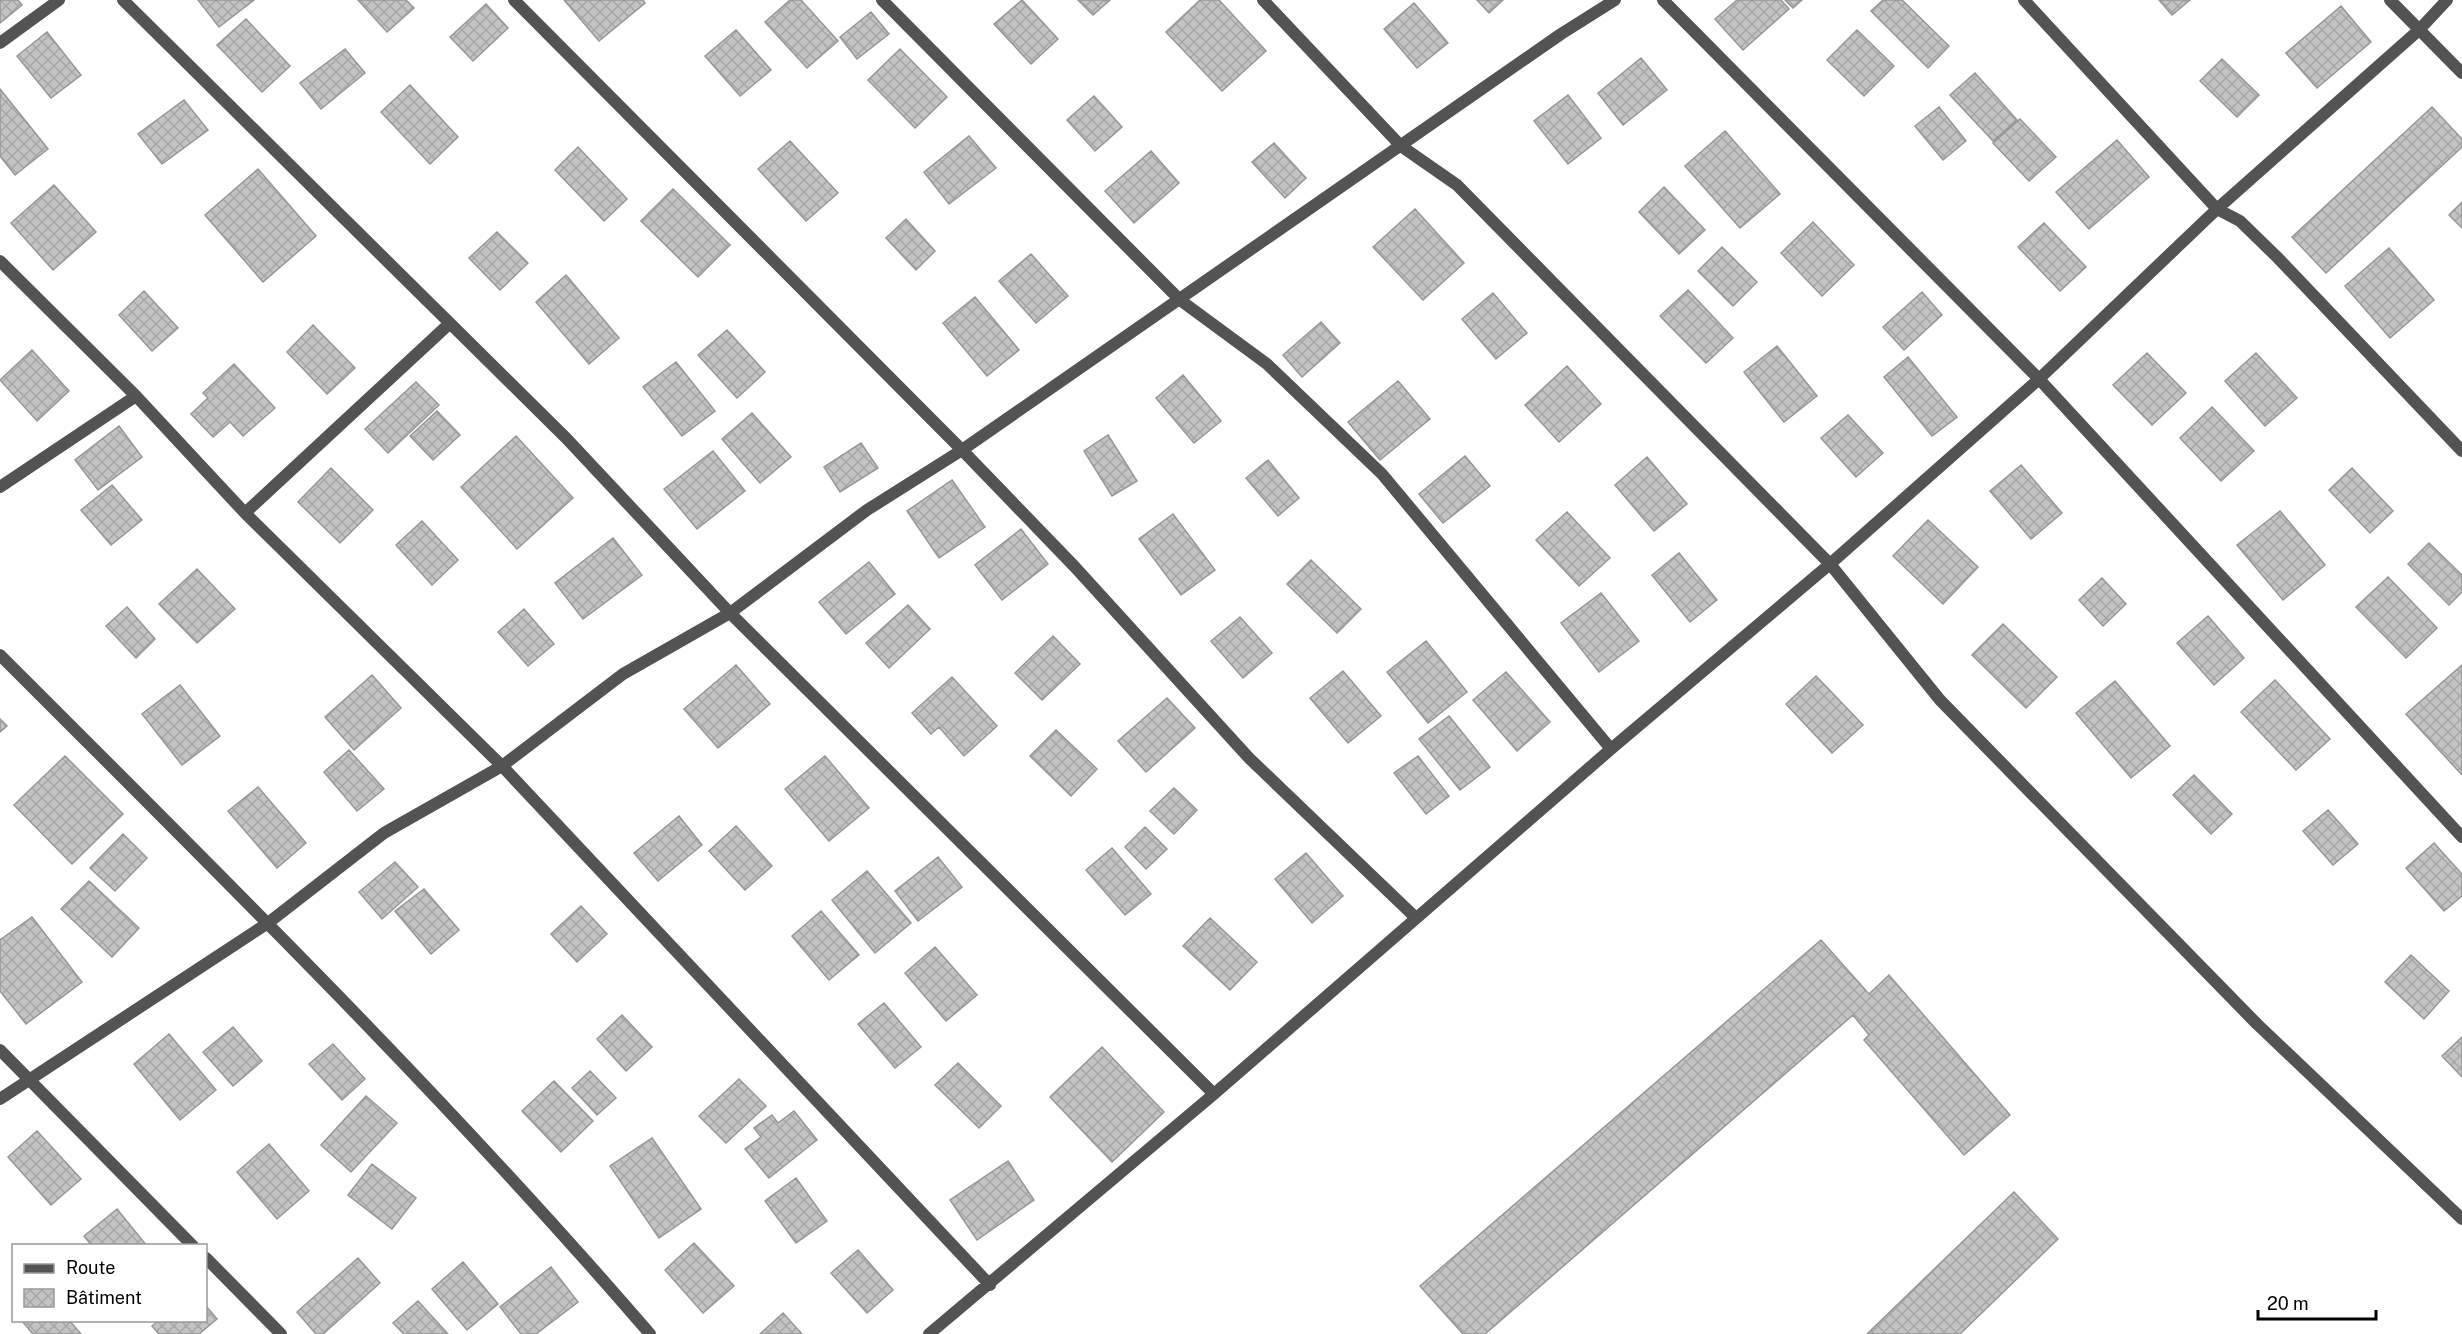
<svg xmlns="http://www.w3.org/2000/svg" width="2462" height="1334" font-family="'Public Sans',sans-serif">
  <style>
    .building { fill: url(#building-cross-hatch); stroke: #979797; stroke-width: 1.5 }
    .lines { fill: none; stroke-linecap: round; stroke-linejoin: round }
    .minor { stroke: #535353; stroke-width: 12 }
  </style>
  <defs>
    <pattern id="building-cross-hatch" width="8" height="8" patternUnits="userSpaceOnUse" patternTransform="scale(1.5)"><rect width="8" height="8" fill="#c3c3c3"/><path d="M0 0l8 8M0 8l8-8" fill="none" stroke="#a6a6a6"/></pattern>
  </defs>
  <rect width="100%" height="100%" fill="#fff"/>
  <path class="building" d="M0,0H18L22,5L0,23Z
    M198,0H254L219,27Z
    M358,0H406L414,8L387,32Z
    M564,0H643L645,3L599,41Z
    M790,0H801L838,41L807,68L765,22Z
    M1022,0L1058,39L1031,64L994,24Z
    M1078,0H1110L1093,15Z
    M1200,0H1219L1266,51L1222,91L1166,32Z
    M1477,0H1503L1489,13Z
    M1737,0H1781L1789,9L1743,50L1715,19Z
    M1785,0H1802L1793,8Z
    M1883,0H1902L1949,46L1928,68L1871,11Z
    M2159,0H2190L2172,15Z
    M1414,3L1448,43L1417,68L1384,29Z
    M486,4L508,28L473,61L450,37Z
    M2341,6L2371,42L2317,88L2286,53Z
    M871,12L889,34L857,59L840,37Z
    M246,19L290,66L262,92L217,45Z
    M736,30L771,70L740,96L705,56Z
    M1857,30L1894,66L1864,96L1827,60Z
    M47,32L81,75L51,98L17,56Z
    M345,49L365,73L321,109L300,83Z
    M900,49L947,97L915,128L868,80Z
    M1641,58L1667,90L1623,125L1598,93Z
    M2222,59L2259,95L2237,117L2200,81Z
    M1975,73L2017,120L1993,141L1950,95Z
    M410,85L458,137L430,164L381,112Z
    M0,89L48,149L15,175L0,156Z
    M1568,95L1601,138L1568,164L1534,121Z
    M1094,96L1122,127L1095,151L1067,120Z
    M184,100L208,130L162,164L138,134Z
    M1939,107L1966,141L1943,160L1915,126Z
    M2432,107L2462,139V147L2326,273L2292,237Z
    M2020,119L2056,157L2029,181L1993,143Z
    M1725,131L1780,194L1740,228L1685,166Z
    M969,136L996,168L949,204L924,172Z
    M2117,140L2149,177L2089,229L2056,192Z
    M790,141L838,193L806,221L758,169Z
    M1274,143L1306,178L1285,198L1252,162Z
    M578,147L627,199L604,221L555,170Z
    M1151,151L1179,183L1134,223L1105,191Z
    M258,169L316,236L263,282L205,215Z
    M54,185L96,232L53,270L11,223Z
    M1664,187L1705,230L1679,254L1639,212Z
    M673,189L730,245L698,277L641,221Z
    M2462,202V228L2449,215Z
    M1415,209L1464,263L1423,300L1373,247Z
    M906,219L935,251L916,270L886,238Z
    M1813,222L1854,265L1822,296L1781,253Z
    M2044,223L2086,267L2060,291L2018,247Z
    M497,232L528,263L500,290L469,258Z
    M1722,247L1757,282L1733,306L1698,271Z
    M2389,248L2434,300L2390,338L2345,286Z
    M1031,254L1068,296L1036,323L999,281Z
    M566,275L619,338L589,364L536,302Z
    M1688,290L1733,338L1706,363L1660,316Z
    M144,291L178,328L152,351L119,315Z
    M1922,292L1942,315L1904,350L1883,327Z
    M1493,293L1527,333L1496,359L1462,319Z
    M975,297L1019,350L987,376L943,323Z
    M1321,322L1340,343L1302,377L1283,355Z
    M313,325L355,368L327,394L287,352Z
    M727,330L765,372L737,398L698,355Z
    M1777,346L1817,396L1784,422L1744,372Z
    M32,350L69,391L37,421L0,380Z
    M2147,353L2186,393L2152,425L2113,385Z
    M2256,353L2297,398L2265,426L2225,381Z
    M1908,357L1957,417L1932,436L1884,377Z
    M676,362L715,411L682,436L643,387Z
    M234,364L275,408L243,436L230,422L213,437L191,414L208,398L203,393Z
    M1567,366L1601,404L1559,442L1525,405Z
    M1183,375L1221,421L1194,443L1156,398Z
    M1398,381L1430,419L1380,460L1348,422Z
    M416,382L439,405L388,453L365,429Z
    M2212,407L2254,451L2221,481L2180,438Z
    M437,411L460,435L433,460L410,436Z
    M752,413L791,457L760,483L722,439Z
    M1848,415L1883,453L1856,477L1821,438Z
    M119,426L142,457L98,490L75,460Z
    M1108,435L1137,481L1112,496L1084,451Z
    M516,436L573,498L517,549L461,487Z
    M861,443L878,468L840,492L824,467Z
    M713,451L745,491L697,529L664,489Z
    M1465,456L1490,486L1443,523L1419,494Z
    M1647,457L1687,504L1654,531L1615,485Z
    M1268,460L1299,498L1278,516L1246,478Z
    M2021,465L2062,513L2031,539L1990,491Z
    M331,468L373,510L340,543L298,502Z
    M2352,468L2393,511L2370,533L2329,490Z
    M952,480L985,527L939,558L907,511Z
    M112,485L142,520L111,545L81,510Z
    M2280,511L2325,565L2283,600L2237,545Z
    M1567,512L1610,558L1579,586L1536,540Z
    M1173,514L1215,570L1181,595L1139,539Z
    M1928,520L1978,567L1943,604L1893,556Z
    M422,521L458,560L432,585L396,545Z
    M1021,529L1048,564L1002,600L975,565Z
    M613,538L642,575L583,619L555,583Z
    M2429,543L2462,575V592L2449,605L2408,564Z
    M1679,553L1717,600L1690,622L1652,575Z
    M1311,560L1361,609L1337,633L1287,584Z
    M869,562L895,594L846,634L819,602Z
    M197,569L235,609L197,643L159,604Z
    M2388,577L2437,628L2406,658L2356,607Z
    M2102,578L2126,604L2103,626L2079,600Z
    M1601,593L1639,641L1599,672L1561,623Z
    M908,605L930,629L889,668L866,643Z
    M127,607L155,639L136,658L106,626Z
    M524,609L554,644L528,666L498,632Z
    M2208,616L2244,658L2214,685L2177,643Z
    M1240,617L1272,653L1243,678L1211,641Z
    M2003,624L2057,677L2026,708L1972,655Z
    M1053,636L1080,664L1042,700L1015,673Z
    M1426,641L1467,692L1428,723L1387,672Z
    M736,665L770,704L718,748L684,709Z
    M2462,665V775L2406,714Z
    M1343,671L1381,716L1348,743L1310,698Z
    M1506,672L1550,722L1517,751L1473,700Z
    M372,675L401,708L354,750L325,717Z
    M1816,676L1863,725L1832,753L1786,704Z
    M952,677L997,726L964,756L939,727L931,734L912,713Z
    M2275,680L2330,739L2296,770L2241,712Z
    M2115,681L2170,746L2131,778L2076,713Z
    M180,685L220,736L182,765L142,714Z
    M1167,698L1195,728L1146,772L1118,741Z
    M1449,716L1490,767L1460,790L1419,739Z
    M0,719L7,726L0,732Z
    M1056,730L1097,769L1071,796L1030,756Z
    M349,750L384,789L357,811L324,772Z
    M65,756L123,814L72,864L14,805Z
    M825,756L869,808L829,841L785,789Z
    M1418,756L1449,796L1426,814L1394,773Z
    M2194,775L2232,814L2211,834L2173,795Z
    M258,787L306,843L277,868L228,811Z
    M1174,788L1197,810L1174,834L1150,811Z
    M2328,810L2358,844L2333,865L2303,831Z
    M679,816L702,845L658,881L634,853Z
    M736,826L772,866L745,890L709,851Z
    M1145,827L1167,849L1146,869L1125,847Z
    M123,834L147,858L115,891L90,868Z
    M2434,843L2462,874V896L2444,911L2406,868Z
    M1112,848L1151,894L1125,915L1086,870Z
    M1306,853L1343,896L1312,923L1275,879Z
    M938,857L962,887L918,921L895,891Z
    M395,862L418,887L382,919L359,892Z
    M867,871L911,923L875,953L832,900Z
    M89,881L139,928L112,957L61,909Z
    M424,889L459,930L431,954L395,911Z
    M581,906L607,934L577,962L551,934Z
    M821,911L859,955L829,980L792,936Z
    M32,917L82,982L26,1024L0,991V940Z
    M1210,918L1257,962L1230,990L1183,946Z
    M1821,940L1869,994L1889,975L2010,1115L1964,1155L1864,1040L1869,1035L1853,1015L1485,1334H1463L1420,1286Z
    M935,947L977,995L946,1021L905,973Z
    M2411,955L2449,991L2424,1019L2385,982Z
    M884,1003L921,1047L895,1068L858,1024Z
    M622,1015L652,1047L626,1071L597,1039Z
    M233,1027L262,1061L233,1086L203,1052Z
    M169,1034L216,1090L180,1120L134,1064Z
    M2462,1037V1077L2442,1056Z
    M333,1044L365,1079L342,1100L309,1064Z
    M1102,1047L1164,1112L1112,1162L1050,1097Z
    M958,1063L1001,1106L979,1128L935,1085Z
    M590,1071L616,1098L597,1115L572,1088Z
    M739,1079L766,1106L726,1143L699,1116Z
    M554,1081L593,1121L561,1152L522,1111Z
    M366,1096L397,1123L351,1172L321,1145Z
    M794,1111L817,1140L769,1178L745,1149L761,1137L754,1128L772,1115L778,1123Z
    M37,1131L81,1179L51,1205L8,1157Z
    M652,1138L701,1209L659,1238L610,1166Z
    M269,1144L309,1191L277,1219L237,1172Z
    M1008,1161L1034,1200L977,1240L950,1200Z
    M372,1164L416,1198L392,1229L348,1195Z
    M796,1178L827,1221L796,1243L765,1201Z
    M2014,1192L2058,1239L1960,1334H1867Z
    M117,1209L147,1246H92L84,1236Z
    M694,1243L734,1286L703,1313L665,1270Z
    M858,1250L893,1290L867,1313L831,1273Z
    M358,1258L380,1283L323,1334H316L297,1312Z
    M463,1262L498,1304L467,1330L432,1289Z
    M551,1267L578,1302L536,1334H521L500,1307Z
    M418,1301L448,1334H404L393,1323Z
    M206,1306L217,1319L199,1334H159L152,1326L159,1320H206Z
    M783,1313L802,1334H760Z
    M21,1320H69L81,1334H33Z"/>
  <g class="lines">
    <path class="minor" d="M123,0L567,439L730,613L1214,1094
      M514,0L962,450L1074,566L1249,758L1415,917
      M882,0L1180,300L1267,364L1382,474L1611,749
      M1263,0L1401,146L1457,185L1830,564L1940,700L2257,1024L2462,1219
      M1663,0L2039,379L2462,837
      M2024,0L2217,209L2240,221L2278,258L2462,451
      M2390,0L2462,73
      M0,43L59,0
      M0,261L136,396L245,513L502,766L990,1285
      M0,487L136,396
      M245,513L449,324
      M0,655C222,877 446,1097 650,1334
      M0,1050L193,1246
      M0,1099L268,923L384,833L502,766L623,674L730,613L867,510L962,450L1561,34L1615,0
      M206,1258L281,1334
      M929,1334L1214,1094L1611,749L1830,564L2039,379L2217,209L2419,30L2447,0"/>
  </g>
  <rect x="12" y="1244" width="195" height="78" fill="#ffffff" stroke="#999999" stroke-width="1.5"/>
  <rect x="24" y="1264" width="30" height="9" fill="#535353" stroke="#999999" stroke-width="1.5"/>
  <text x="66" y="1274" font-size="18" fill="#000000">Route</text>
  <rect x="24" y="1289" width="30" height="18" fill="url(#building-cross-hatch)" stroke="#999999" stroke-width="1.5"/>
  <text x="66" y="1304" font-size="18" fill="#000000">Bâtiment</text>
  <path d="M2258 1310v9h118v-9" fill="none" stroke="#000000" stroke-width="3"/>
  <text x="2267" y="1310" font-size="18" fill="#000000" stroke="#ffffff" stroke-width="4.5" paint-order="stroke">20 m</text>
</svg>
